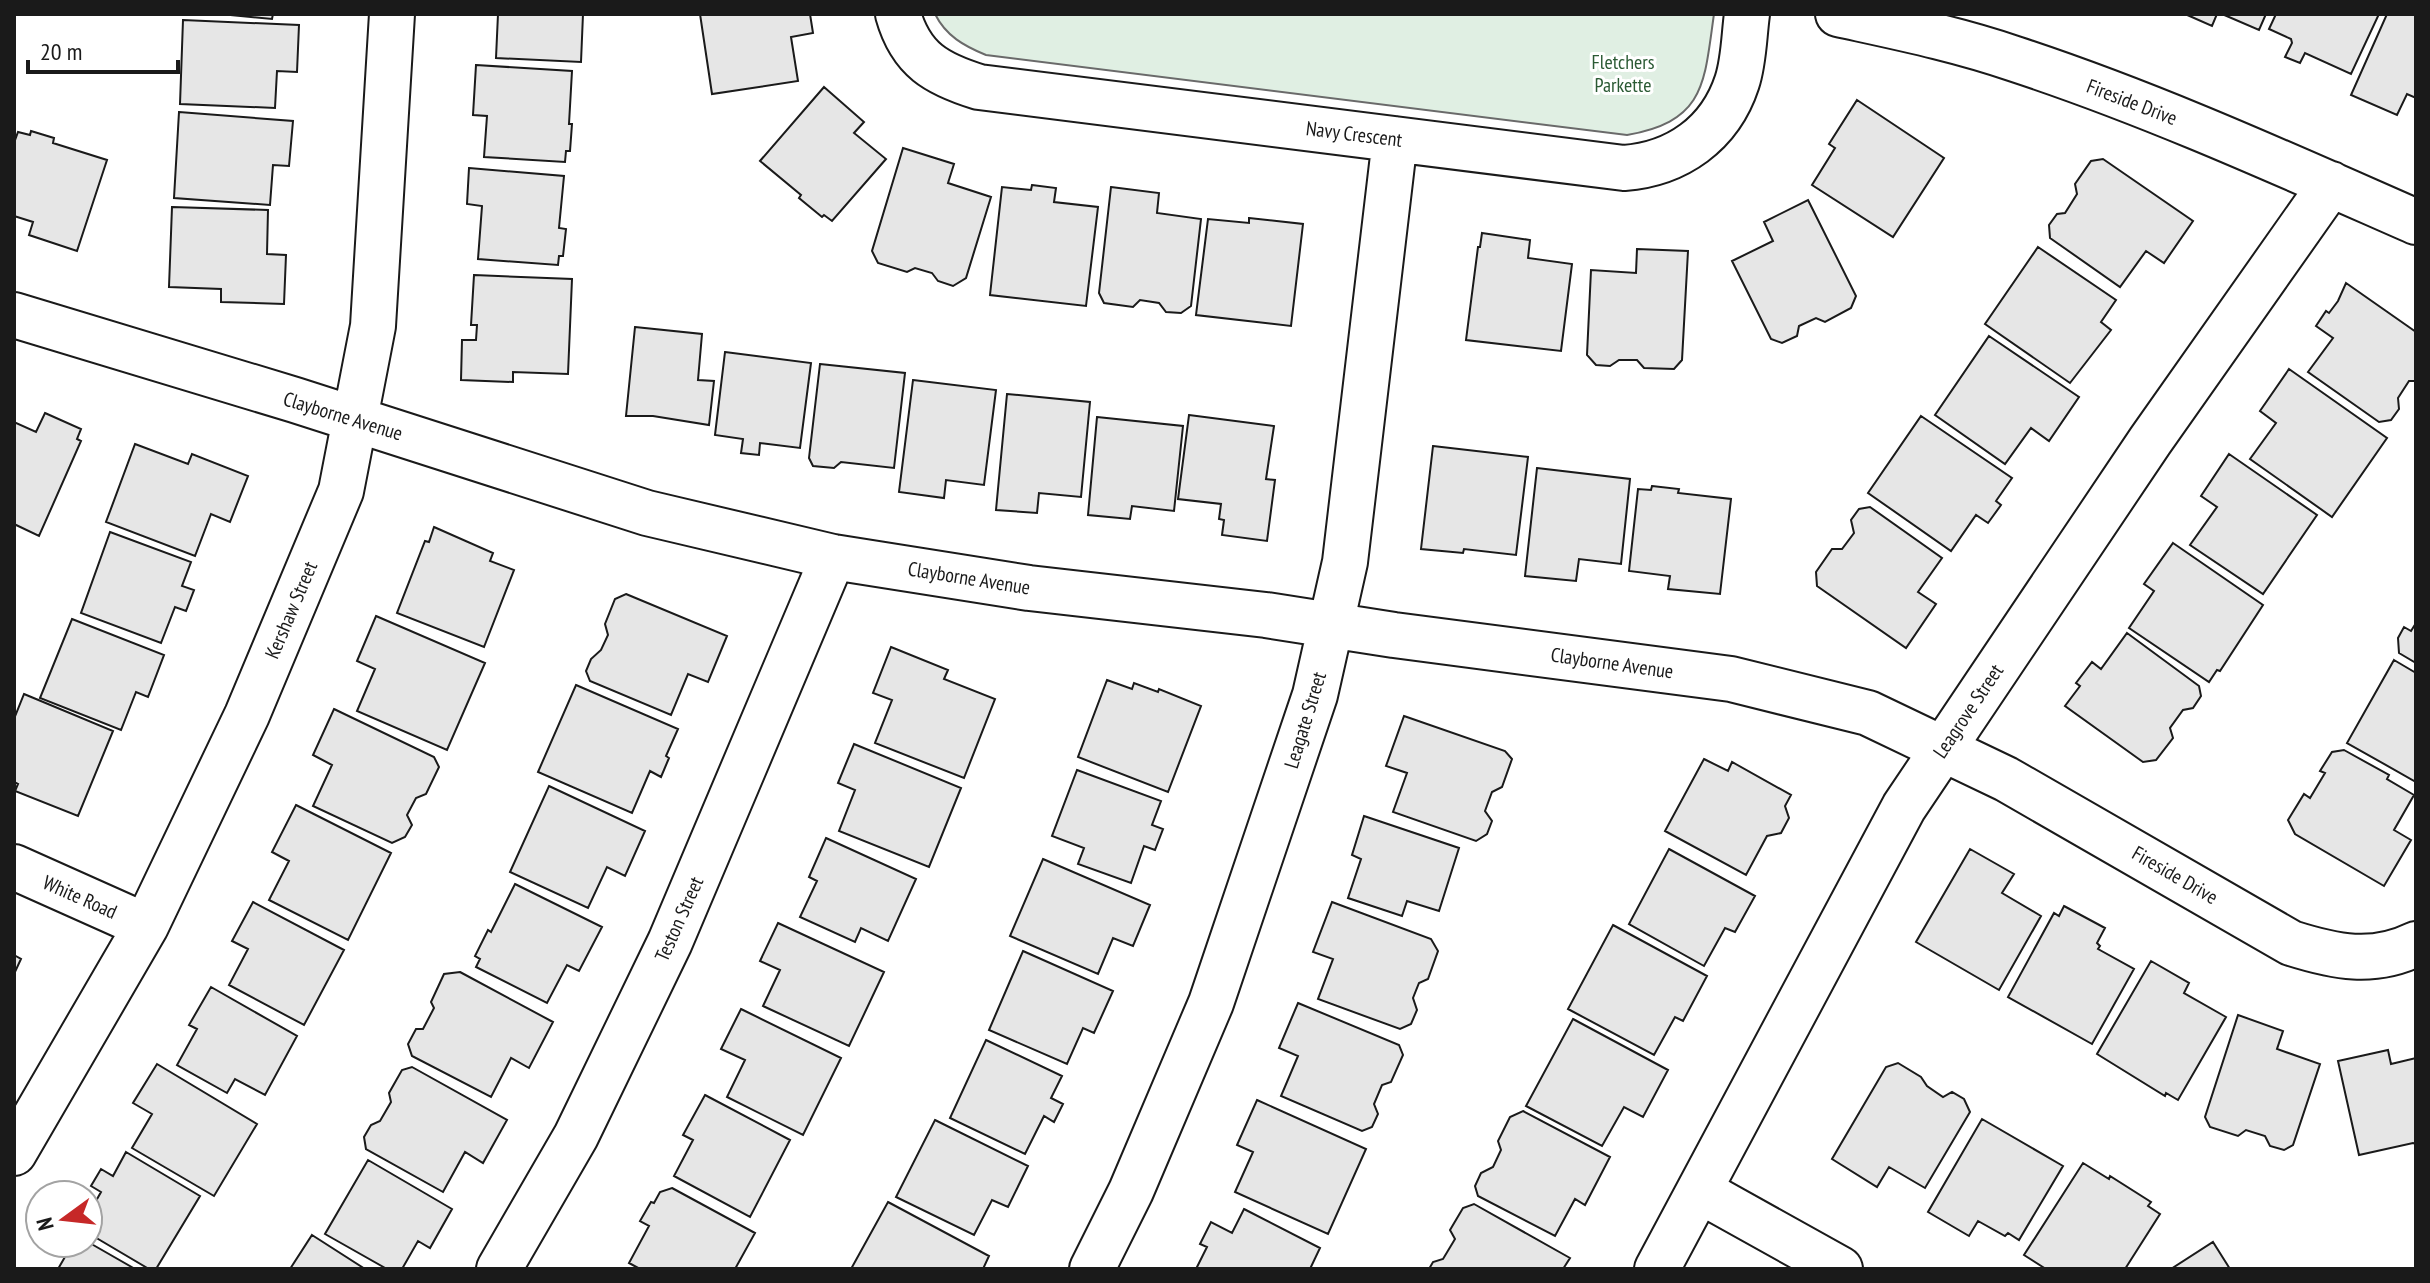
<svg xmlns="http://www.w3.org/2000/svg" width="2430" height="1283" font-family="'PT Sans Narrow',sans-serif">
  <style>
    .green { fill: #e0efe3; stroke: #6a6a6a; stroke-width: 2 }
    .building { fill: #e6e6e6; stroke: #1a1a1a; stroke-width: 2 }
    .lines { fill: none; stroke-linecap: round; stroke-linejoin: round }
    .minor-casing { stroke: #1a1a1a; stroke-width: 48 }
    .minor { stroke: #fff; stroke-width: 44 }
    .labels { text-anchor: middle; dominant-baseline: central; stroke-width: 6; stroke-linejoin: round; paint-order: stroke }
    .park-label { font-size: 20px; fill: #2b5a34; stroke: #fff }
    .street-label { font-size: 20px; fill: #1a1a1a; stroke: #fff }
  </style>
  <rect width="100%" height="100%" fill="#fff"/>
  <path class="green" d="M935,14H1714C1704,83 1706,121 1627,135L986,55C964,46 946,36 935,14Z"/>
  <path class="building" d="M220,14H273L272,19Z
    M498,14H583L581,62L496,58Z
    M700,14H810L813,33L791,37L798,81L712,94Z
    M2185,14H2217L2212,26Z
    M2222,14H2266L2259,30Z
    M2276,14H2379L2351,74L2305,53L2300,63L2285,57L2292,43L2291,39L2269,29Z
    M2387,14H2416V98L2407,94L2397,115L2351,95Z
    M183,20L299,25L297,72L277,71L275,108L180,104Z
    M476,65L572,71L569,124H572L570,151H566L565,162L484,157L487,116L473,115Z
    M824,87L864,122L854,133L886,159L832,221L824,215L822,217L799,198L801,195L760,161Z
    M1857,100L1944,158L1893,237L1812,185L1835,148L1829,144Z
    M179,112L293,121L289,166L273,165L270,205L174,198Z
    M31,131L54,138L53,143L107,160L77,251L29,235L33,222L14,216V143L18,132L30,135Z
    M903,148L954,164L948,183L991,197L966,278L953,286L938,281L932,273L915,268L907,272L878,263L872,251Z
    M2103,159L2193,221L2164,263L2146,251L2120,287L2050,238L2049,225L2057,214L2065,213L2077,194L2075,184L2091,161Z
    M469,168L564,176L559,228L566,229L563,256H559L558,265L478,259L482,206L467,204Z
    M1032,185L1056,188L1054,202L1098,207L1086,306L990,295L1002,187L1031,190Z
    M1111,187L1159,193L1157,213L1201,219L1191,306L1181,313L1166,312L1159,303L1140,300L1133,307L1104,303L1099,293Z
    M1808,200L1856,296L1851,308L1825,322L1816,318L1799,326L1797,336L1782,343L1771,339L1732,261L1773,241L1764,222Z
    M172,207L268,210L267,254L286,255L284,304L221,302V289L169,287Z
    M1249,218L1303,224L1291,326L1196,315L1208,219L1249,223Z
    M1482,233L1530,240L1528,258L1572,264L1561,351L1466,340L1478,247H1480Z
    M2038,247L2116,300L2101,322L2111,330L2070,383L1985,324Z
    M1637,249L1688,251L1682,360L1674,369L1644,368L1637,360H1619L1610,366L1596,365L1587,355L1591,270L1636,273Z
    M474,275L572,279L568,374L513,372V382L461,380L462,340H476L477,325H471Z
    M2346,283L2416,332V381H2409L2398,398L2399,409L2391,420L2379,422L2308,372L2333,338L2316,326L2326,311L2329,313L2338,301Z
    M635,327L702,334L698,380L714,381L709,425L653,416H626Z
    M1989,336L2079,397L2049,441L2031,428L2005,464L1935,415Z
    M725,352L811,363L800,448L760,443L759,455L741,453L743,439L715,435Z
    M820,364L905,373L894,468L841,462L834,468L813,466L809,458Z
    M2289,369L2387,438L2332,517L2250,459L2276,423L2260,411Z
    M913,380L996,390L984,485L946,480L944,498L899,492Z
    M1007,394L1090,402L1081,497L1039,493L1037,513L996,510Z
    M45,413L81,429L77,439L81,441L39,536L14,524V422L36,432Z
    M1189,415L1274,426L1266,479L1275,480L1267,541L1222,535L1224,520L1219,519L1221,504L1178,499Z
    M1921,416L2012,478L1996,501L2001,505L1988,523L1976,515L1951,551L1868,493Z
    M1097,417L1183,426L1174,511L1132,506L1130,519L1088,515Z
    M135,444L188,464L192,454L248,476L230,522L211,514L195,556L106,522Z
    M1433,446L1528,457L1516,555L1464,549L1463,553L1421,549Z
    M2229,454L2317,515L2263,594L2190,545L2217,507L2201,496Z
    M1537,468L1630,479L1621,564L1579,559L1576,581L1525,576Z
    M1652,486L1679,489L1678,493L1731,499L1720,594L1668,589L1670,576L1629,571L1638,489L1651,490Z
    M1870,507L1942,558L1918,592L1936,604L1906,648L1817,586L1816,572L1832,549H1842L1854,533L1851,520L1859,509Z
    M434,527L493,553L490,561L514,570L484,647L397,613L425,541L429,542Z
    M110,532L191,562L182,586L194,590L186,611L175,607L161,643L81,613Z
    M2173,543L2263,605L2220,671L2217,670L2209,682L2129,628L2154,591L2144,584Z
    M626,594L727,636L708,682L688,674L671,715L590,681L586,671L591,659L601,650L608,635L605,624L615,599Z
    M376,616L485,663L447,750L357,711L375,669L357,661Z
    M72,619L164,655L148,697L136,692L121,730L40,698Z
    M2416,623V663L2399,653L2398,638L2404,627L2411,631Z
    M2127,633L2199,686L2201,696L2193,708L2183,710L2170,728L2173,738L2156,760L2143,762L2065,706L2080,686L2076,683L2092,662L2101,669Z
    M891,647L948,670L944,679L995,699L964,778L875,743L892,700L873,693Z
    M2394,660L2416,673V782L2347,743Z
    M1107,680L1132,689L1134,683L1158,692L1159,689L1201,706L1168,792L1078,757Z
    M576,685L678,729L666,756L669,758L661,777L650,771L632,813L538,772Z
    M24,694L113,731L78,816L15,791L18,784L14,782V719Z
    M334,709L434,757L439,767L426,794L416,798L407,815L412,825L405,837L392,843L313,806L332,765L313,755Z
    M1404,716L1505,751L1512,759L1502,787L1492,792L1485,811L1492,821L1487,834L1476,841L1393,812L1407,773L1386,766Z
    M854,744L961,788L929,867L839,831L855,790L838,783Z
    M2344,750L2389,775L2387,779L2414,795L2394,830L2411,840L2384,886L2295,834L2288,820L2304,794L2310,798L2325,773L2320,771L2332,752Z
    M1704,759L1728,771L1732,762L1791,795L1785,806L1789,818L1781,833L1767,836L1746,875L1665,831Z
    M1077,770L1161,801L1152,825L1163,829L1155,850L1144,846L1131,883L1078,864L1084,848L1052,836Z
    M549,786L645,831L625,876L607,867L588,908L510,872Z
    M296,805L391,853L348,940L269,900L289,861L272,852Z
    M1364,816L1459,848L1439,911L1407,901L1402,916L1348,898L1361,859L1352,855Z
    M826,838L916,879L888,941L861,928L855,942L800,917L817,881L809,877Z
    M1669,849L1755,896L1735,932L1725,928L1704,966L1629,924Z
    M1970,849L2014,874L2002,893L2041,916L1999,990L1916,942Z
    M1043,859L1150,905L1133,946L1113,938L1098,974L1010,936Z
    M515,884L602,927L579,971L567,965L547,1003L476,967L480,959L475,956L488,930L491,932Z
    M253,902L344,950L304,1025L229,985L248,949L232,941Z
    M1332,902L1431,939L1438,951L1428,979L1419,983L1413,998L1417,1010L1411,1024L1400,1029L1318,999L1333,959L1313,952Z
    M2064,906L2105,928L2097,943L2100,946L2098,949L2134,969L2092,1044L2008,997L2054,913L2059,916Z
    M778,923L884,972L849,1046L763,1006L780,970L760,961Z
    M1613,925L1707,976L1683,1021L1675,1017L1654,1055L1568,1009Z
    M1023,951L1113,991L1094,1033L1083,1028L1067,1064L989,1030Z
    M14,955L21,959L14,974Z
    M2151,961L2189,983L2184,993L2226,1017L2178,1100L2166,1093L2165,1096L2097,1054Z
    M460,972L553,1022L529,1068L511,1058L491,1097L412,1056L408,1044L416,1029H423L434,1008L431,1002L444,974Z
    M211,987L297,1036L265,1095L235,1079L227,1093L177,1065L197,1029L189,1025Z
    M1298,1003L1399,1045L1403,1055L1391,1082L1382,1085L1374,1104L1378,1114L1372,1127L1362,1131L1281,1096L1298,1056L1279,1048Z
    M741,1009L841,1058L803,1135L727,1097L745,1060L721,1049Z
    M2238,1015L2283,1031L2277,1049L2320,1064L2293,1145L2284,1150L2270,1146L2265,1136L2246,1130L2238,1136L2210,1127L2205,1117Z
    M1573,1019L1668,1070L1643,1117L1624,1107L1602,1146L1526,1106Z
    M986,1040L1062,1076L1051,1098L1063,1104L1054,1122L1044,1116L1025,1154L950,1118Z
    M2388,1050L2391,1064L2416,1058V1144L2413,1143L2359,1155L2338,1061Z
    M1898,1063L1921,1077L1927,1086L1943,1097L1952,1092L1964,1099L1970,1112L1925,1188L1889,1167L1877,1187L1832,1159L1886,1067Z
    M157,1064L257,1124L214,1196L132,1148L152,1114L133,1103Z
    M412,1067L507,1120L483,1163L465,1152L443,1192L366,1149L364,1137L371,1125L380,1121L391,1102L389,1093L402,1070Z
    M705,1095L790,1140L750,1217L674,1176L693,1140L683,1135Z
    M1257,1100L1366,1149L1328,1234L1235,1192L1253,1152L1237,1145Z
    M1523,1111L1610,1157L1585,1205L1575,1199L1555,1236L1478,1196L1475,1186L1481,1173L1493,1167L1501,1150L1498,1141L1510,1117Z
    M1982,1119L2063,1166L2019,1240L2008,1233L2005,1236L1978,1221L1969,1236L1928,1212Z
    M935,1120L1028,1166L1008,1207L992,1200L974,1235L896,1197Z
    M126,1152L200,1196L156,1269H149L88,1233V1215L101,1192L91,1186L101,1169L113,1176Z
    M368,1160L452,1209L430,1248L418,1241L402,1269H387L325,1234Z
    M2083,1163L2109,1179L2110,1176L2151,1202L2148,1206L2160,1214L2125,1269H2046L2024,1255Z
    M672,1188L755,1233L735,1269H640L629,1263L649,1226L640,1221L651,1202L654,1203L660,1192Z
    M888,1202L989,1256L983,1269H851Z
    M1474,1204L1570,1258L1563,1269H1429L1433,1262L1443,1259L1455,1239L1450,1230L1463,1208Z
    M1244,1209L1320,1248L1310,1269H1196L1207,1247L1200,1244L1211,1222L1232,1233Z
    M312,1235L365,1269H290Z
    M88,1242L135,1269H58L73,1243Z
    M2213,1242L2230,1269H2171Z"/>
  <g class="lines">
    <g class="minor-casing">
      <path id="minor" d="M898,14C911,60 937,74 979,87L1624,168C1677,164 1720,134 1737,82C1744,61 1744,36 1747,14
        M1838,14C1897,27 1957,39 2015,59C2152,104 2284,164 2416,222
        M14,315L295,400L647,513L833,557L1029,588L1266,615L1394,635L1731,679L1868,713L2006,779L2291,943C2335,957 2373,965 2416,944
        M14,867L146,926
        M14,1153L146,926L247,715L341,491L373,326L392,14
        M1700,1191L1840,1269
        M499,1269L576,1136L670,942L833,557
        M1092,1269L1131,1191L1211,1003L1315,695L1345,562L1395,139
        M1657,1269L1904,807L2150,441L2331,184"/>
    </g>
    <use href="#minor" class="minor"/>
  </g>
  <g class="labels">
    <g class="park-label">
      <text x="1623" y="62">Fletchers<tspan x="1623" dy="23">Parkette</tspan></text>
    </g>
    <g class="street-label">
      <text transform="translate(2132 102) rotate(21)">Fireside Drive</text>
      <text transform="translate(1354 134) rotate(7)">Navy Crescent</text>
      <text transform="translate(343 416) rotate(17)">Clayborne Avenue</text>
      <text transform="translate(969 578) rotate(9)">Clayborne Avenue</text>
      <text transform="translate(291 610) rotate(-67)">Kershaw Street</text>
      <text transform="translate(1612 663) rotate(8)">Clayborne Avenue</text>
      <text transform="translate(1968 711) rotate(-56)">Leagrove Street</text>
      <text transform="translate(1305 720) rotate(-73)">Leagate Street</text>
      <text transform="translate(2175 875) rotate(30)">Fireside Drive</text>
      <text transform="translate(80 897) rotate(24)">White Road</text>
      <text transform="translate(679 919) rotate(-66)">Teston Street</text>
    </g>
  </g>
  <rect width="2430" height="1283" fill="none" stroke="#1a1a1a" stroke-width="32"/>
  <g transform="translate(64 1219) rotate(255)"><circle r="38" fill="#ffffff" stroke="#a3a3a3" stroke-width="2"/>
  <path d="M0-6L14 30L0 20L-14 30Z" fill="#c62828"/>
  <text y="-12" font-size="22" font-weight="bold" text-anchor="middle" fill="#1a1a1a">N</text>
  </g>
  <path d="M28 60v12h150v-12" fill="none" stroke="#1a1a1a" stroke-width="4"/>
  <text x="40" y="60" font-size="24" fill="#1a1a1a" stroke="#ffffff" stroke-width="6" paint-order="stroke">20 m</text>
</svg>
